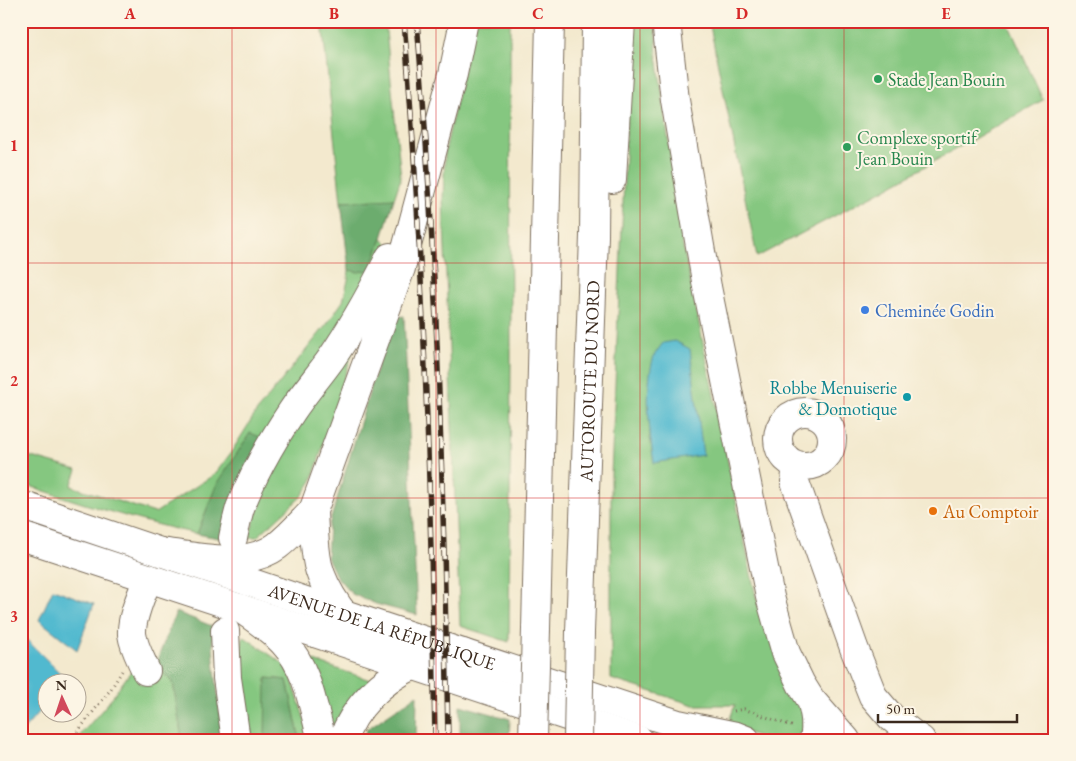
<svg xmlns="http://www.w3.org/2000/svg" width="1076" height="761" font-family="'EB Garamond',serif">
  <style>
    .green { fill: #85c780; stroke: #60784f; fill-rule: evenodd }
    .forest { fill: #6cac6e; stroke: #546b46 }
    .water { fill: #51b9cf; stroke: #467276 }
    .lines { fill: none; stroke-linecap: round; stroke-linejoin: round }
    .minor-casing { stroke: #7b6d5c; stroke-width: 30 }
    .major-casing { stroke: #7b6d5c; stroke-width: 30 }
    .highway-casing { stroke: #7b6d5c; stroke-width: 30 }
    .path { stroke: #7b6d5c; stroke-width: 3; stroke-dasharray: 1 4; stroke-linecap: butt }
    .minor { stroke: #fff; stroke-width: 28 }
    .major { stroke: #fff; stroke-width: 28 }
    .highway { stroke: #fff; stroke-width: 28 }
    .rail-casing { stroke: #3b2a1e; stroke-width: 5.5 }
    .rail { stroke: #fcf5e5; stroke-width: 4; stroke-dasharray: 11; stroke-linecap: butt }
    .highway-bridge-casing { stroke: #7b6d5c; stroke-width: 30; stroke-linecap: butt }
    .highway-bridge { stroke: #fff; stroke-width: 28 }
    .grid { fill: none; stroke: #d62828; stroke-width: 1; stroke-opacity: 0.55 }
    .leisure-dot { fill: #2e9e5b; stroke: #fcf5e5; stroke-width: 2 }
    .shop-dot { fill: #3f7fe0; stroke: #fcf5e5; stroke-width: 2 }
    .culture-dot { fill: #0f9aa8; stroke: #fcf5e5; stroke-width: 2 }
    .food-dot { fill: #e8710a; stroke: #fcf5e5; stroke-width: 2 }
    .labels { text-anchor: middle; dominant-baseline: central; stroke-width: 4; stroke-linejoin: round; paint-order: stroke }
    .leisure-label { font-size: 18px; fill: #27864d; stroke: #fcf5e5; text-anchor: start }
    .shop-label { font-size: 18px; fill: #366cbe; stroke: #fcf5e5; text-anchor: start }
    .street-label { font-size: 18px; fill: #3b2a1e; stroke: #fcf5e5 }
    .culture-label { font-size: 18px; fill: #0d838f; stroke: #fcf5e5; text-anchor: end }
    .food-label { font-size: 18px; fill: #c56008; stroke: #fcf5e5; text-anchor: start }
    .neatline { fill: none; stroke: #d62828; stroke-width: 2 }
    .grid-label { font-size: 16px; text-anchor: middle; font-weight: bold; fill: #d62828 }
  </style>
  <rect width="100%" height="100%" fill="#fcf5e5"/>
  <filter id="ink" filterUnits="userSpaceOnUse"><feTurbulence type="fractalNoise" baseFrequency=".02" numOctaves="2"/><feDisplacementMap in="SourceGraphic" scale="10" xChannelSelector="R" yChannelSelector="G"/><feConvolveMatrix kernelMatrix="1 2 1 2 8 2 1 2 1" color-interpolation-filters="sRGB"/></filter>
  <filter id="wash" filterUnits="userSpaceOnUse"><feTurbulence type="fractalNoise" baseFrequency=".0096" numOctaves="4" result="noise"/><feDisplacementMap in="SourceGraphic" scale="20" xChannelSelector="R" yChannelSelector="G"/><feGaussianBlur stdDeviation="1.12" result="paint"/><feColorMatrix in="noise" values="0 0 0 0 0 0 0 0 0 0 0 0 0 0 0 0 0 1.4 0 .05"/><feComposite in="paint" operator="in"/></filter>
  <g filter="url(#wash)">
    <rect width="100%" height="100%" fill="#f3e9ce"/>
    <path class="green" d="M322,21H385L401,178L394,199L341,202Z
      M474,21H510L511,358L509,642L460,626L443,199L445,152Z
      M631,21H655L657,55L682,242L756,597L779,661L805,708L801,740H770L727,726L735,705H694L611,679V475ZM655,355L654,462L650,438L649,385Z
      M709,21H1007L1043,100L876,194L757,257Z
      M382,238L389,245L373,277L263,438L216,486L197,534C137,521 79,503 21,483V454L77,470L71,486L155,513L215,474L230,454L257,411L327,324L343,301L348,280L349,270L358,271L370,270Z
      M352,343L355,344L312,481L302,496L257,537H249L260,502L274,471L301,424Z
      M243,636L288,667L311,740H300L287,680L267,678L265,740H251L241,651Z
      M308,659L373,681L333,740Z
      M156,663L173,682L182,740H76L108,703L134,667L140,684L159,679Z"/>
    <path class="forest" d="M394,199L382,238L370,270L358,272L349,270L341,202Z
      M404,316L417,615L376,604L352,594L336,576L327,557L329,525L392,318Z
      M250,433L263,438L224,539L197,534L216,486Z
      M176,612L212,626L214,660L223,740H182L173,682L156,663Z
      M266,678L287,680L300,740H265Z
      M417,695L416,740H363L367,729Z
      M460,705L510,719L509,740H460Z"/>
    <path class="water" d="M675,341L690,349L703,455L654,463C649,431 644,387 654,356C656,352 660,347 663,343Z
      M53,589L94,604L77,650L39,620Z
      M21,634L68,681L65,683L48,684L47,703L21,733Z"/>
  </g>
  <g filter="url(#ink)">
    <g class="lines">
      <g class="minor-casing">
        <path id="minor" d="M778 439a27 27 0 1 1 54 0a27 27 0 1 1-54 0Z
          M797,465L795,482L854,648L873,696L891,717L915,736L921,740
          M146,671C141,659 134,648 132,634C131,617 142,594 148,578"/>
      </g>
      <g class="major-casing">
        <g id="major">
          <path id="s1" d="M21,505L344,614L678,724L736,736L746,740"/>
          <path d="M21,536L639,740"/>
        </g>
      </g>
      <g class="highway-casing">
        <g id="highway">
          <path d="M666,21L675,100L707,287L770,597L786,653L801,684L811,700L846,740"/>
          <path d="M612,179L621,21"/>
          <path d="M233,538C235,528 237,518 240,508C253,474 272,441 292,411C304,393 318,377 331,359C353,327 372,292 390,257"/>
          <path d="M161,552C196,557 246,569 277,546C290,536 301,523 313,511"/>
          <path d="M240,608C255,619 271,629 283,642C308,668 313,707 322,740"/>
          <path d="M536,629L550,21"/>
          <path d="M225,631L227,678L236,740"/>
          <path id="s2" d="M580,632L594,236L596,21"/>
          <path d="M378,653C355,630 326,598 318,565C314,547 314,529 313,511L401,268L453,74L464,21"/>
          <path d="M811,700C815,714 817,725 814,740"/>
          <path d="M343,740C353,708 383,679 414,665C429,658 446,656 463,653"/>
        </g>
      </g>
      <path class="path" d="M734,711L744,709L794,727
        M71,740L111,689L122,671"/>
      <use href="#minor" class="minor"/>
      <use href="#major" class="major"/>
      <use href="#highway" class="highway"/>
      <g class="rail-casing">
        <path id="rail" d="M404,21C424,260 431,500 435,740
          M417,21C437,260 444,500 448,740"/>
      </g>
      <use href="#rail" class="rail"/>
      <g class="highway-bridge-casing">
        <path id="highway-bridge" d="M533,740L536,629
          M578,740L580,632"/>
      </g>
      <use href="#highway-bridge" class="highway-bridge"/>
    </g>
  </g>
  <path class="grid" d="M232,21V740M436,21V740M640,21V740M844,21V740M21,263H1055M21,498H1055"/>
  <g class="leisure-dot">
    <circle cx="878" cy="79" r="5"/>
    <circle cx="847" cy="147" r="5"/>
  </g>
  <circle class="shop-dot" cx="865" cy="310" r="5"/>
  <circle class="culture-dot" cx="907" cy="397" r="5"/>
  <circle class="food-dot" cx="933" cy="511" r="5"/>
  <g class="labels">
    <g class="leisure-label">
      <text x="888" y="79">Stade Jean Bouin</text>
      <text x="857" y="137">Complexe sportif<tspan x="857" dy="21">Jean Bouin</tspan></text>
    </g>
    <g class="shop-label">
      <text x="875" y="310">Cheminée Godin</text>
    </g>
    <g class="street-label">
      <text stroke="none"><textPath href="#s2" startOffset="251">AUTOROUTE DU NORD</textPath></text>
      <text stroke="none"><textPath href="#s1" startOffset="381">AVENUE DE LA RÉPUBLIQUE</textPath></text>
    </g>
    <g class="culture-label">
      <text x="897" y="387">Robbe Menuiserie<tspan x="897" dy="21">&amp; Domotique</tspan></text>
    </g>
    <g class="food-label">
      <text x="943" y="511">Au Comptoir</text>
    </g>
  </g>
  <rect width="1076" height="761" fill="none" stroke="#fcf5e5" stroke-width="55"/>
  <g transform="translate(62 698) rotate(357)"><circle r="24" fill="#fcf5e5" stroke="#afa495"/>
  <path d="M0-4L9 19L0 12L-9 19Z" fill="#d1495b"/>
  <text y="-8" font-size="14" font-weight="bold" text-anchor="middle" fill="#3b2a1e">N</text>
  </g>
  <path d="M878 714v8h139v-8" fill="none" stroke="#3b2a1e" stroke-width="2.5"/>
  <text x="886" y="714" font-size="15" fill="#3b2a1e" stroke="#fcf5e5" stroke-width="4" paint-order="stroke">50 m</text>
  <rect x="28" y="28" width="1020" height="706" class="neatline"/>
  <g class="grid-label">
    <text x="130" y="19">A</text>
    <text x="334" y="19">B</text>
    <text x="538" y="19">C</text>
    <text x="742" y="19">D</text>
    <text x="946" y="19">E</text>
    <text x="14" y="151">1</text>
    <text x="14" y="386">2</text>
    <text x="14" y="622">3</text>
  </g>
</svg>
